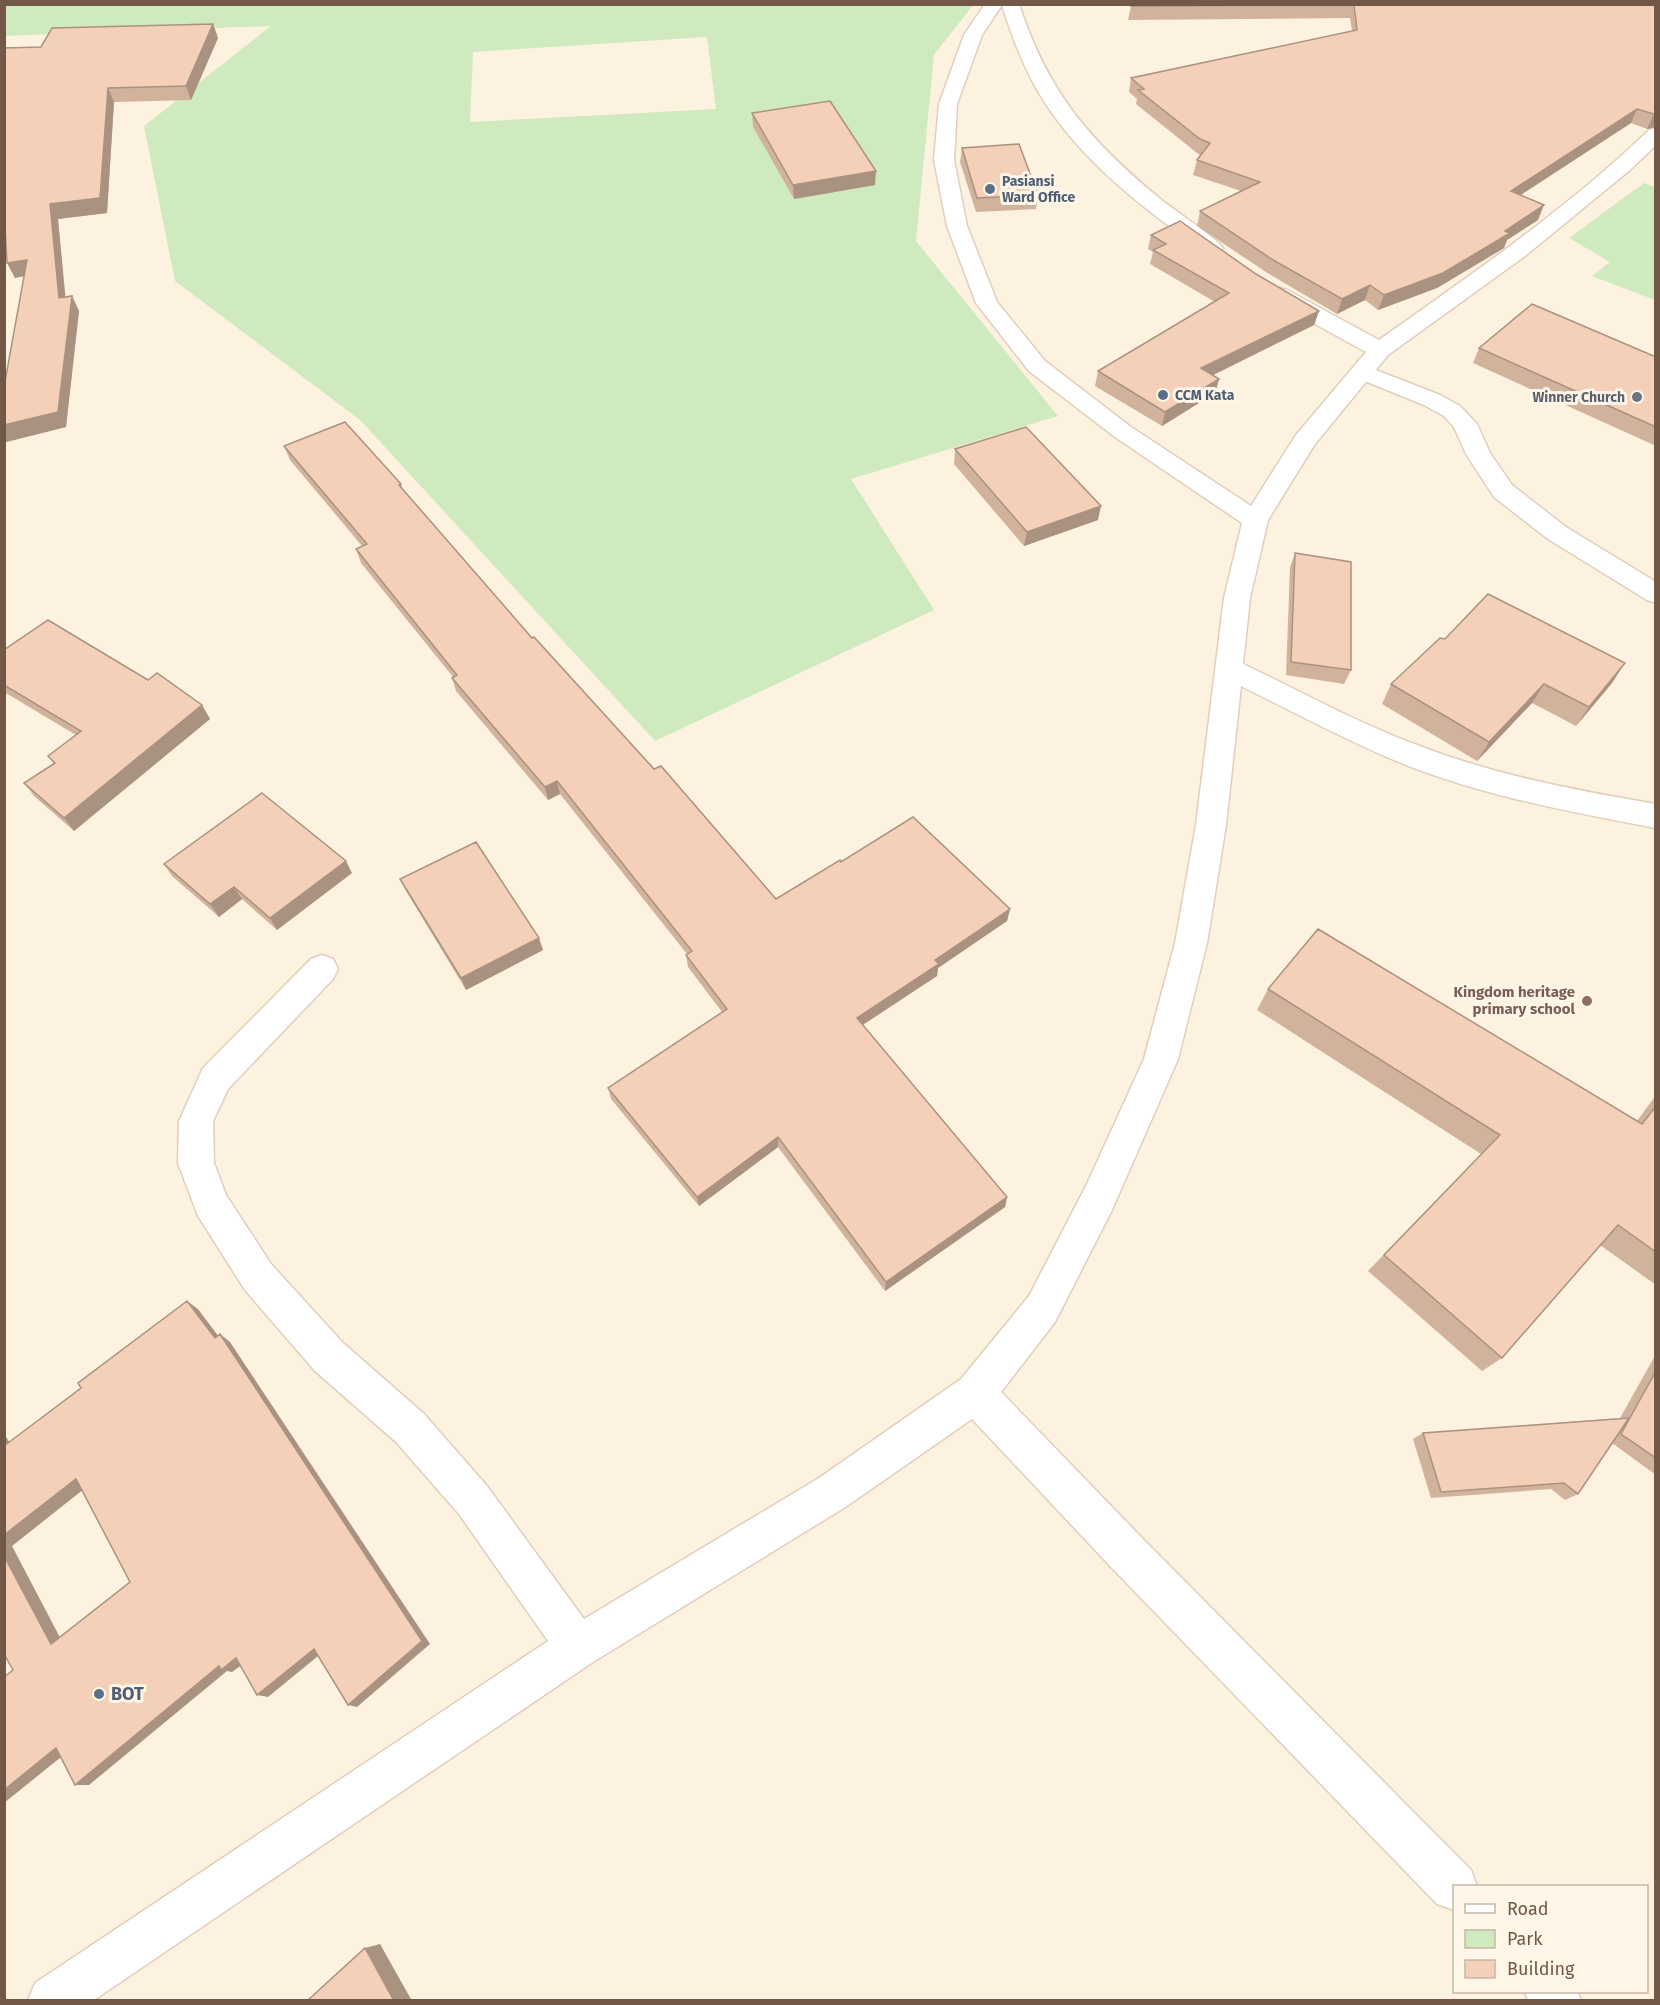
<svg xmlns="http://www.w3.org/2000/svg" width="1660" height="2005" font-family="'Fira Sans',sans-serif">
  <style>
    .green { fill: #cfeabf; fill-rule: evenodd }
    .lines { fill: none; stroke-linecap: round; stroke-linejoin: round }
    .service-casing { stroke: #e1cebc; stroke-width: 3 }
    .minor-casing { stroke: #e1cebc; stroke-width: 3 }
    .service { fill: #fff; fill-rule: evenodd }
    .minor { fill: #fff; fill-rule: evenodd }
    .wall { fill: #d1b39d }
    .shaded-wall { fill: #aa9280 }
    .building { fill: #f3d0b7; stroke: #aa9280; stroke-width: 1.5 }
    .service-dot { fill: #5c6f8a; stroke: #fff6e7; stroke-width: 2 }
    .worship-dot { fill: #6b7280; stroke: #fff6e7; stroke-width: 2 }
    .education-dot { fill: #8d6e63; stroke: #fff6e7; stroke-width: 2 }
    .labels { text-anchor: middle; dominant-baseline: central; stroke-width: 6; stroke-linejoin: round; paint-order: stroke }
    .far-service-label { font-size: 14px; font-weight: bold; fill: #4e5e75; stroke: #fff6e7; text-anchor: start }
    .far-worship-label { font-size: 14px; font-weight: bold; fill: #5b616d; stroke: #fff6e7; text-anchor: end }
    .education-label { font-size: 15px; font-weight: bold; fill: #785e54; stroke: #fff6e7; text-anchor: end }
    .near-service-label { font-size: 18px; font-weight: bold; fill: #4e5e75; stroke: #fff6e7; text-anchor: start }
  </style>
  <rect width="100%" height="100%" fill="#fdf2e0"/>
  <path class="green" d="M4,5H973L934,55L916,241L1058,416L851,479L934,610L655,741L360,420L175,281L144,126L271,26L5,36ZM707,37L716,109L470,122L473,52Z
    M1644,183L1655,187V300L1592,276L1610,262L1569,238Z"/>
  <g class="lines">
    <g class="service-casing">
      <path id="service" d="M1363,365L1440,395L1460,406L1477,424L1490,453L1512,485L1566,527L1656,582V603L1647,600L1548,539L1494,497L1466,454L1454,427L1444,416L1424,405L1355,377L1351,372L1355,367Z"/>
    </g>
    <g class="minor-casing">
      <path id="minor" d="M985,4H1019C1048,92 1088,139 1158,197C1173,210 1213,235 1223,248L1219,252L1212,254L1205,252C1145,210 1081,161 1042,98C1024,69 1012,37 1002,5L982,35L957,104L954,160L967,226L997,302L1045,361L1131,427L1251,506L1296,435L1366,352L1271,300L1268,295L1271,290L1279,288L1287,290L1379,340C1472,274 1567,209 1649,130L1656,128V145L1630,170L1525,256L1388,355L1315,444L1268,520L1250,598L1243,664C1300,691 1357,723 1417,745C1494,775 1575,790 1656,804V828C1567,811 1477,795 1394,760C1342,738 1292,711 1241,686L1226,825L1207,943L1178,1059L1112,1210L1055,1322L1001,1392L1141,1537L1471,1870L1477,1886H1454V1910L1437,1904L1111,1567L972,1419L847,1506L593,1662L94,2000H28L35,1983L548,1641L459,1514L396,1442L315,1371L245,1290L198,1216L178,1163L179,1121L203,1068L311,959L322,955L333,959L338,969L333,979L228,1089L213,1121L214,1163L226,1195L271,1264L343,1343L424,1414L487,1486L584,1619L819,1478L961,1379L1029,1296L1086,1186L1144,1059L1175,943L1196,825L1224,598L1242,523L1115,437L1029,371L976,303L947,226L934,160L939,104L964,35Z
        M1525,1992H1578L1581,2000H1528Z"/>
    </g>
    <use href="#service" class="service"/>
    <use href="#minor" class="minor"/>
  </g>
  <path class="wall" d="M1132,4H1656V127L1647,129L1631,123L1521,195L1538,220L1507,240L1504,248L1437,288L1378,310L1365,300L1337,314L1269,274L1197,226L1200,211L1241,191L1193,175L1197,160L1200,155L1197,153L1136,104L1137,99L1129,92L1131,78L1352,31L1350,18L1128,20L1131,6Z
    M213,24L218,38L191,100L114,102L107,213L58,219L65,297L72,296L79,311L66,427L6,442L24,276L15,278L6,226L4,223V48L41,47Z
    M752,113L875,185L794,199L753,127Z
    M962,148L1038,195L1036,209L976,212L960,162Z
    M1151,235L1256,274L1319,311L1314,325L1213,375L1219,379L1215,393L1162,426L1095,386L1098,371L1215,302L1150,264L1153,252L1148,249Z
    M1479,348L1656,357V446L1473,363Z
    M284,446L401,484L403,490L532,638L776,899L841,862L1010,909L1007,921L938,968L937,976L863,1025L1007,1197L1005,1207L885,1291L778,1147L699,1206L611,1099L608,1088L722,1012L688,967L686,955L687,954L560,794L548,800L456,691L452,678L453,677L361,563L356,549L362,546L290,460Z
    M955,449L1098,520L1024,546L954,464Z
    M1295,553L1351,670L1344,684L1286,675L1290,567Z
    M4,650L148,680L202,705L210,719L74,831L34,796L24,783L54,764L48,756L76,735L4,692Z
    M1612,683L1576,726L1532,703L1477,761L1382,704L1391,684Z
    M164,864L352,873L277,930L242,899L219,917L172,876Z
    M400,879L543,950L466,990L406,891Z
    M1268,989L1637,1121L1656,1095V1285L1600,1245L1502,1358L1482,1371L1368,1271L1481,1154L1257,1010Z
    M1656,1354V1475L1612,1443L1578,1494L1565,1500L1551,1489L1431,1498L1413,1439L1423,1433L1620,1418Z"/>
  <path class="shaded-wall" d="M213,24L218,38L191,100L186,86Z
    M108,88L114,102L107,213L58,219L67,313L59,298L50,204Z
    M1637,109L1631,123L1505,205L1511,191Z
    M1654,114H1656V127L1647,129Z
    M876,171L875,185L794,199L793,185Z
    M1544,205L1538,220L1507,240L1504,248L1437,288L1378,310L1384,295L1505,231Z
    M27,260L34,274L15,278L7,263Z
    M1370,285L1365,300L1337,314L1342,299Z
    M72,296L79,311L66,427L6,442L4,439V425Z
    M1319,311L1314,325L1197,383L1201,368Z
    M1219,379L1215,393L1162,426L1165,412Z
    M1101,506L1098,520L1024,546L1027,532Z
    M1625,663L1612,683L1576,726L1589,707Z
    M1544,684L1532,703L1477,761L1489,742Z
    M202,705L210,719L74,831L64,818Z
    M557,781L560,794L548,800L545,787Z
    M346,861L352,873L277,930L270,918Z
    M234,887L242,899L219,917L210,904Z
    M1010,909L1007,921L938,968L937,976L856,1029L857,1018L935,960Z
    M539,938L543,950L466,990L461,978Z
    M778,1137V1147L699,1206L697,1197Z
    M1007,1197L1005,1207L885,1291L886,1282Z
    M187,1301L198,1309L225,1345L215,1338Z
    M220,1334L230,1342L430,1644L357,1707L348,1705Z
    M4,1434L17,1453L4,1448Z
    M76,1479L89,1485L12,1546L65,1647L51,1644L4,1556V1535Z
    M314,1649L323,1652L268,1697L257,1695Z
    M236,1658L247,1661L232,1672L227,1671L89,1785H75L219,1666Z
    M56,1748L71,1749L4,1803V1790Z
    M380,1944L412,2001H394L365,1948Z"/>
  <path class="building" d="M1132,4H1656V114H1654L1637,109L1511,191L1544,205L1505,231L1510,233L1443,273L1384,295L1370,285L1342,299L1273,260L1200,211L1260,182L1197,160L1210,143L1200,139L1138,90L1144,89L1131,78L1357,30L1354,5L1131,6Z
    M213,24L186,86L108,88L100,198L50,204L59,298L72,296L58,412L4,425V387L27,260L7,263L4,210V48L41,47L52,28Z
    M830,101L876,171L793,185L752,113Z
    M1019,144L1038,195L977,198L962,148Z
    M1180,221L1256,274L1319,311L1201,368L1219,379L1165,412L1098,371L1229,293L1153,250L1166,244L1151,235Z
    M1532,304L1656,357V427L1479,348Z
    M345,422L401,484L399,485L532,638L534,637L654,769L661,766L776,899L840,860L841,862L913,817L1010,909L935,960L939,964L857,1018L1007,1197L886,1282L778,1137L697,1197L608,1088L727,1009L686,955L692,951L557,781L545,787L452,678L457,675L356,549L367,544L284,446Z
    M1026,427L1101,506L1027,532L955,449Z
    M1295,553L1351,562V670L1291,662Z
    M1488,594L1625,663L1589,707L1544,684L1489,742L1391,684L1440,638L1445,639Z
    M48,620L148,680L157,673L202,705L64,818L24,783L55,763L48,756L81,731L4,685V650Z
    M262,793L346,861L270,918L234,887L210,904L164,864Z
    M476,842L539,938L461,978L400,879Z
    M1318,929L1642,1124L1656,1106V1252L1618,1225L1502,1358L1384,1255L1500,1135L1268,989Z
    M187,1301L215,1338L220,1334L422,1641L348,1705L314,1649L257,1695L236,1658L221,1670L219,1666L75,1785L56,1748L4,1790V1677L13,1670L4,1654V1556L51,1644L130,1582L76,1479L4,1535V1446L81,1388L78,1383Z
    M1656,1371V1458L1621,1434Z
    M1629,1418L1578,1494L1564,1483L1441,1492L1423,1433Z
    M365,1948L394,2001H307Z"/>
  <g class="service-dot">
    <circle cx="990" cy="189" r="6"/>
    <circle cx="1163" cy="395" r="6"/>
    <circle cx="99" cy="1694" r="6"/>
  </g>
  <circle class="worship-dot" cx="1637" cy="397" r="6"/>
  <circle class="education-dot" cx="1587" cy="1001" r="6"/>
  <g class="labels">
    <g class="far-service-label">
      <text x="1002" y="181">Pasiansi<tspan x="1002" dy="16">Ward Office</tspan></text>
      <text x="1175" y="395">CCM Kata</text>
    </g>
    <g class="far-worship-label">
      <text x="1625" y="397">Winner Church</text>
    </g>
    <g class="education-label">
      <text x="1575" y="992">Kingdom heritage<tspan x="1575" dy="17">primary school</tspan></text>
    </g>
    <g class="near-service-label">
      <text x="111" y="1694">BOT</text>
    </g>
  </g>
  <rect width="1660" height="2005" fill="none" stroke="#745847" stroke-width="12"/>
  <rect x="1453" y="1885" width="195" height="108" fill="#fff6e7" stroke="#c7b7a7" stroke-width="1.5"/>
  <rect x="1465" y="1904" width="30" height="9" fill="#ffffff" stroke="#c7b7a7" stroke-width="1.5"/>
  <text x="1507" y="1915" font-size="18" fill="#745847">Road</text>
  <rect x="1465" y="1930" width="30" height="18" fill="#cfeabf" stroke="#c7b7a7" stroke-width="1.5"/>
  <text x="1507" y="1945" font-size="18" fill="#745847">Park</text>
  <rect x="1465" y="1960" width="30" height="18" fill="#f3d0b7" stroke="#c7b7a7" stroke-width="1.5"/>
  <text x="1507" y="1975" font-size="18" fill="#745847">Building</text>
</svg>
